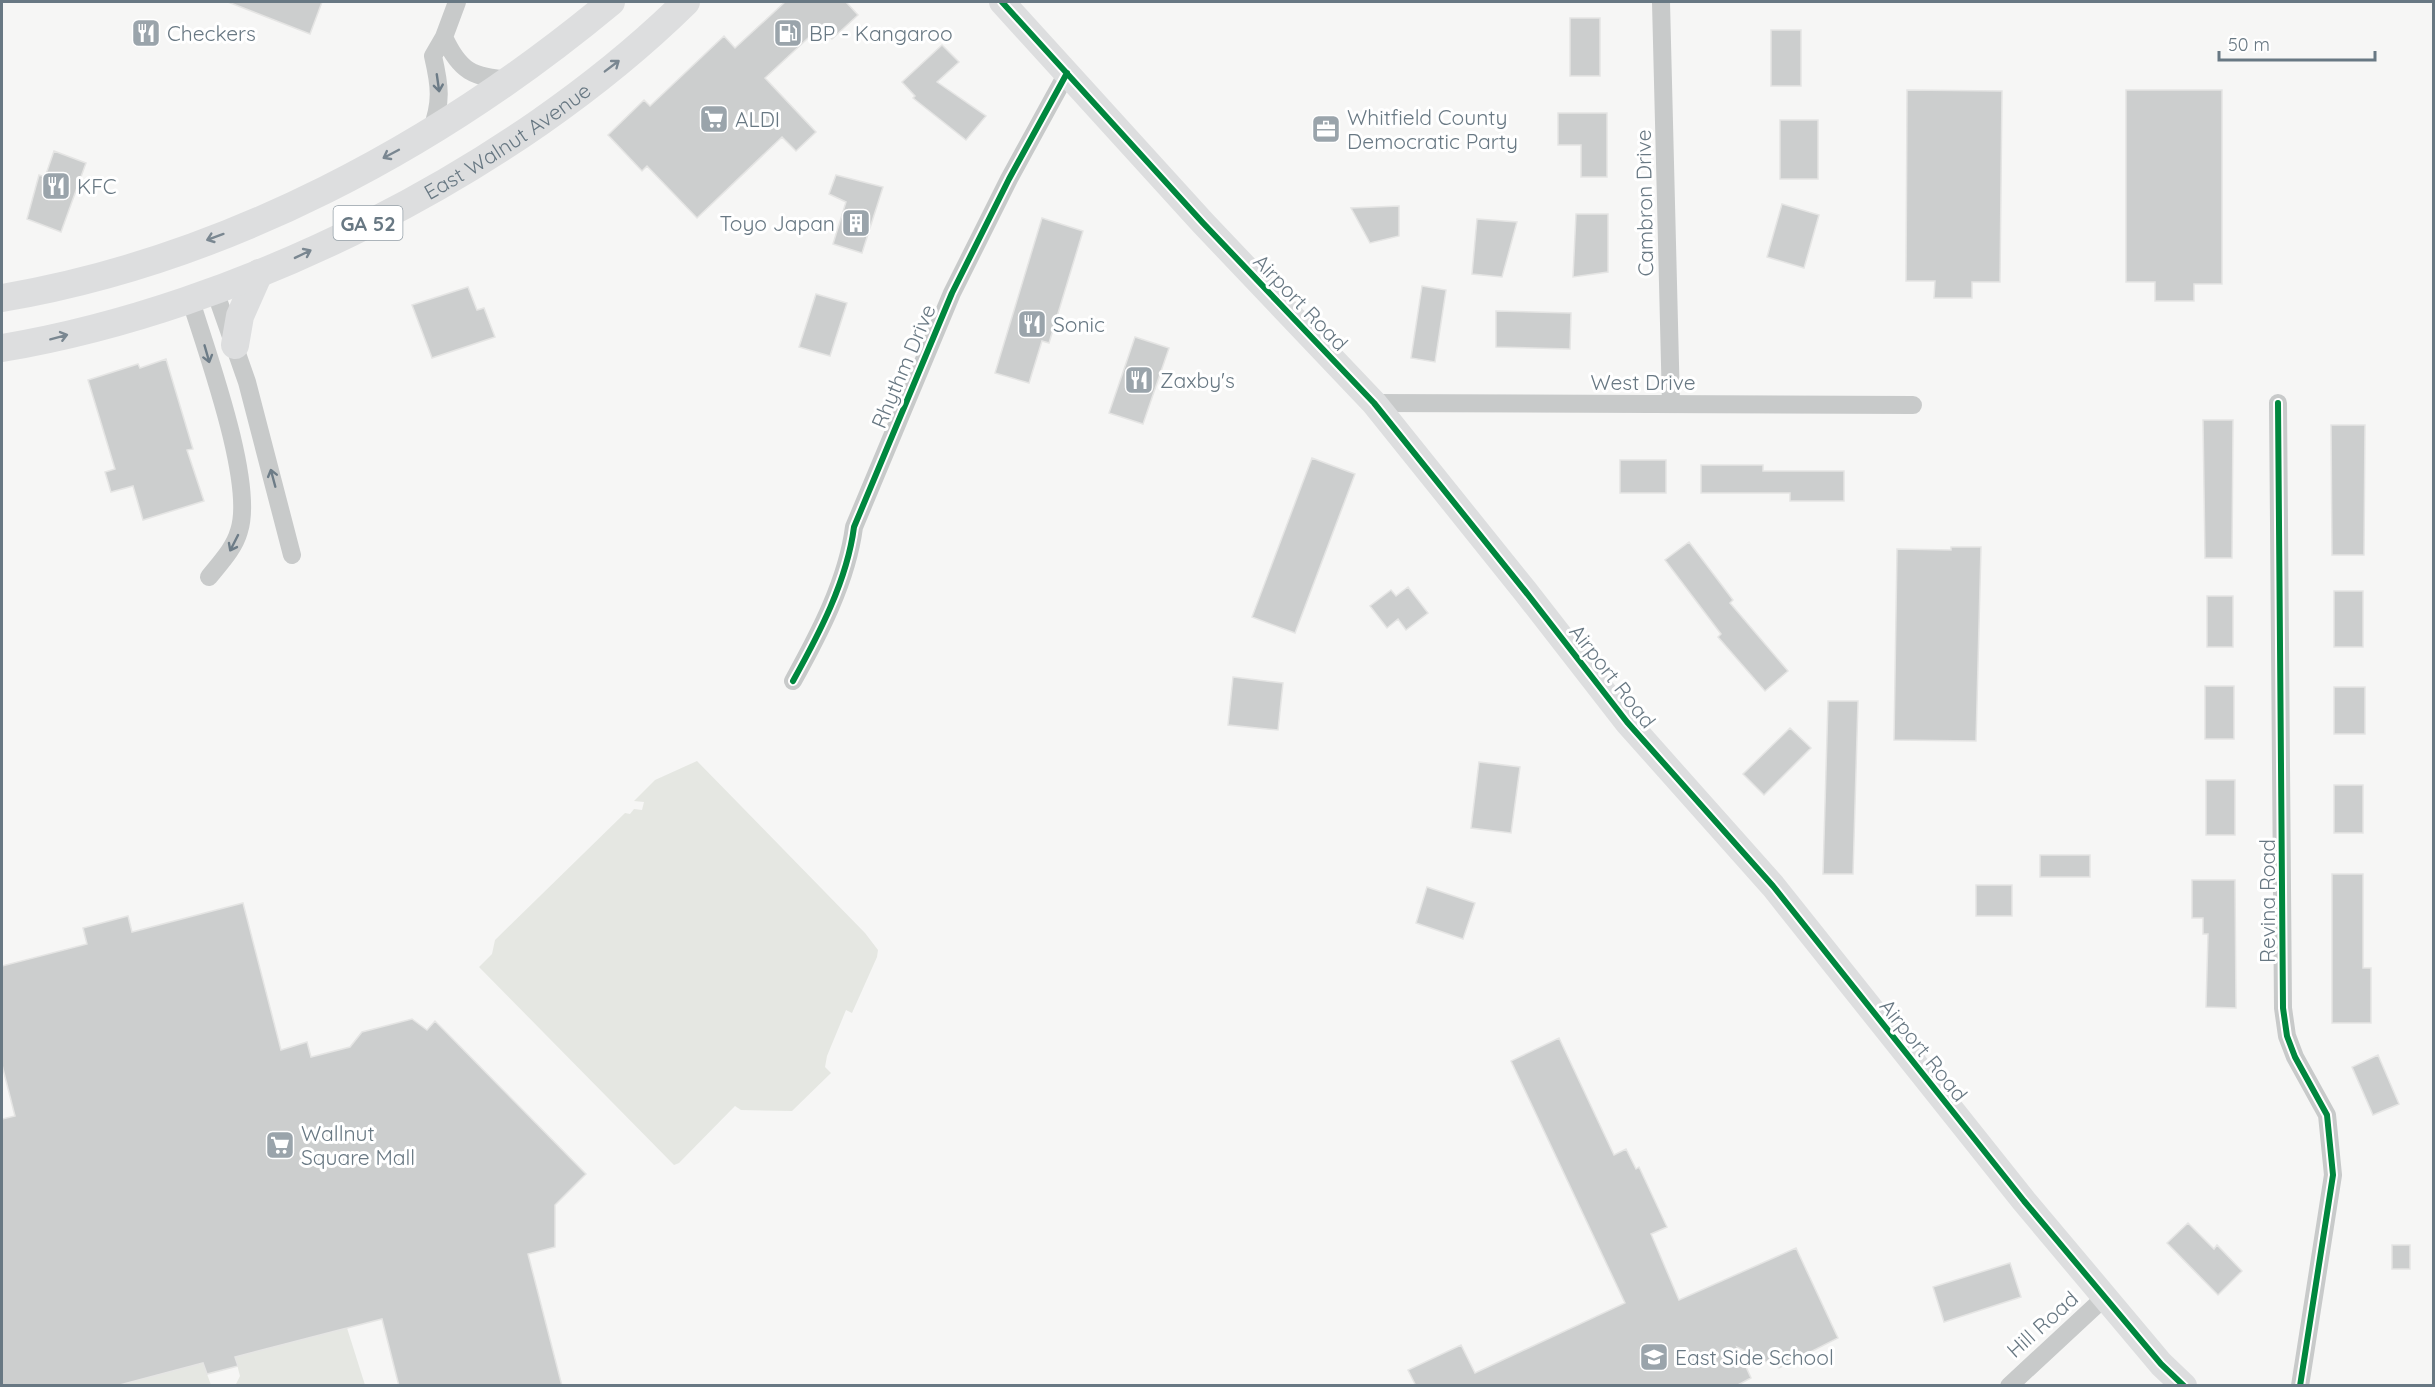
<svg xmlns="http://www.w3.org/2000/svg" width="2435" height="1387" font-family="Quicksand,sans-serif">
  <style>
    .green { fill: #e5e7e2 }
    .building { fill: #cccece; stroke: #e5e5e4; stroke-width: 1.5 }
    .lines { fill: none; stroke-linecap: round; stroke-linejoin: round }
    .street { stroke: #c8caca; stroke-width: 18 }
    .secondary { stroke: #dddedf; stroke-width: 26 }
    .primary { stroke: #dddedf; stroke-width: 28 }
    .cycleway-casing { stroke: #fff; stroke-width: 10 }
    .cycleway { stroke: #00873e; stroke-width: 6 }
    .oneway { stroke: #7a8791 }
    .oneway2 { stroke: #6d7c87 }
    .labels { text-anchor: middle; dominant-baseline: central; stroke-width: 6; stroke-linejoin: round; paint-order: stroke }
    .shield { fill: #fff; stroke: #95a0a8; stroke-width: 1.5 }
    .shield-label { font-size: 20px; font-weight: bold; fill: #687883 }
    .poi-label { font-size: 21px; fill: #687883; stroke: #fff; text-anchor: start }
    .street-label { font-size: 21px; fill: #687883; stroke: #fff }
  </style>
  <rect width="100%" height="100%" fill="#f6f6f5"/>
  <path class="green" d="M697,761L865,933L878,950L877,957L852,1013L846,1010L827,1056L825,1067L831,1073L792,1111L741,1110L735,1106L679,1163L674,1165L479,967L492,954L495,940L625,813L630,814L634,809L642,810L644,802L634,801L655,780Z
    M347,1328L365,1385L235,1386L240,1376L235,1357Z
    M203,1363L211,1385L116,1386Z"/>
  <path class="building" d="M228,2H322L310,34Z
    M785,2H846L858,15L832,39L820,27L765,78L816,132L796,151L782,137L697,218L647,166L642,171L608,135L644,100L650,106L724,36L735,48Z
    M1570,18H1600V76H1570Z
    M1771,30H1801V86H1771Z
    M942,45L959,62L937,82L986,116L966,140L913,98L915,96L902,82Z
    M1907,90L2002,91L2000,282H1972V298H1934L1935,281H1906Z
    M2126,90H2222V284H2194V301H2155V282H2126Z
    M1558,113H1607V177H1581V145H1558Z
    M1780,120H1818V179H1780Z
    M54,151L86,163L61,232L27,219L39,175L45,177Z
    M836,175L883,187L862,253L833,244L846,202L829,194Z
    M1782,204L1819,215L1804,268L1767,257Z
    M1399,206V236L1370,243L1351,208Z
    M1576,214H1608V272L1573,277Z
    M1042,218L1083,231L1049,343L1042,341L1029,383L995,373Z
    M1477,219L1517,222L1502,277L1472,274Z
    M1422,286L1446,290L1435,362L1411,358Z
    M468,287L477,310L484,308L495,337L432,358L412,305Z
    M816,294L847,303L830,356L799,347Z
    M1496,311L1571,313L1570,349L1496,347Z
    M1135,337L1169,348L1143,424L1109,413Z
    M166,359L193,449L187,450L204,501L143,520L133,486L111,492L105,472L115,469L88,380L138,364L140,368Z
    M2203,420H2233L2232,558H2205Z
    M2331,425H2365L2364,555H2332Z
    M1312,458L1355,474L1295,633L1252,617Z
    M1620,460H1666V493H1620Z
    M1701,465H1763V471H1844V501H1790V493H1701Z
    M1689,542L1733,600L1730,603L1788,671L1765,691L1718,637L1721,634L1665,560Z
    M1951,547H1981L1976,741L1894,740L1897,549L1951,550Z
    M1408,587L1428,613L1406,630L1398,619L1387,628L1370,606L1391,590L1396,596Z
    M2334,591H2363V647H2334Z
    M2207,596H2233V647H2207Z
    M1233,677L1283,683L1278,730L1228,725Z
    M2205,686H2234V739H2205Z
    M2334,687H2365V734H2334Z
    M1828,701H1858L1853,874H1823Z
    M1790,728L1811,748L1764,795L1743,774Z
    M1479,762L1520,767L1511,833L1471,828Z
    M2206,780H2235V835H2206Z
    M2334,785H2363V833H2334Z
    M2040,855H2090V877H2040Z
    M2332,874H2363V968H2371V1023H2332Z
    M2192,880H2235L2236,1008L2206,1007L2208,934H2203V918H2192Z
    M1976,885H2012V916H1976Z
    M1427,887L1475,903L1463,939L1416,923Z
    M243,903L281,1050L307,1042L311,1057L350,1047L362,1032L412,1019L427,1030L435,1021L586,1174L555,1205V1247L528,1254L562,1386H399L382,1319L235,1357L238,1366L207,1374L203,1363L116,1386H2V1119L15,1116L2,1065V966L87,944L83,928L128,916L132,932Z
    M1559,1038L1614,1155L1626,1149L1636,1169L1639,1167L1667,1227L1651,1234L1679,1300L1796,1248L1838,1338L1779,1368L1737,1347L1751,1378L1736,1386H1416L1408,1370L1461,1345L1475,1373L1625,1303L1511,1061Z
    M2378,1055L2399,1104L2373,1115L2352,1067Z
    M2188,1223L2214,1249L2217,1245L2242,1271L2218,1295L2167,1243Z
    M2392,1245H2410V1269H2392Z
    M2010,1263L2021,1297L1944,1322L1933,1287Z"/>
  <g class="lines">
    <path class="street" d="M1661,2L1671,404
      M444,37C460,72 473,77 509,80
      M431,131C442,102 440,86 433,56L444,37L457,2
      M215,291L247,382L292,555
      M190,298C206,350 255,483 239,531C234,549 220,563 209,577
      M1374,403L1913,405
      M2278,403L2283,1008L2287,1036L2295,1057L2327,1115L2333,1175L2300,1386
      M793,681C819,634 847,581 854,527L952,293L1009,179L1067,73
      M2009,1386L2105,1297"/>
    <path class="secondary" d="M1002,2L1203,223L1374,403L1525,591L1627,722L1773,886L2024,1201L2161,1364L2184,1386"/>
    <g class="primary">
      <path d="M2,298C226,260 438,146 611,2"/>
      <path d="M235,345L240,316L259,273"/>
      <path id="s1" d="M2,348C241,308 513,172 686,2"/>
    </g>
    <g class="cycleway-casing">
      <path id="cycleway" d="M1002,2L1203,223L1374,403L1525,591L1627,722L1773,886L2024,1201L2161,1364L2184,1386
        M2278,403L2283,1008L2287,1036L2295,1057L2327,1115L2333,1175L2300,1386
        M793,681C819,634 847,581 854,527L952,293L1009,179L1067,73"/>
    </g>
    <use href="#cycleway" class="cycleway"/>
  </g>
  <defs><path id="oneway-shaft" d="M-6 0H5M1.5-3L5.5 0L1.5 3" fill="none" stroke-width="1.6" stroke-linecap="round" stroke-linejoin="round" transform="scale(1.5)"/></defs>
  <g class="oneway">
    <use href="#oneway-shaft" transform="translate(612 66) rotate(-37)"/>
    <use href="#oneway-shaft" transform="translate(391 154) rotate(152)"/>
    <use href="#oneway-shaft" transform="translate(215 237) rotate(160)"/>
    <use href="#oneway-shaft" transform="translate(303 254) rotate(-26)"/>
    <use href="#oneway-shaft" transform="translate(59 337) rotate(-15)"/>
  </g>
  <g class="oneway2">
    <use href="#oneway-shaft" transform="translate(438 83) rotate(82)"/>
    <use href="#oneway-shaft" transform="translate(207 354) rotate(74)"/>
    <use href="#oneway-shaft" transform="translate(273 478) rotate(-105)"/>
    <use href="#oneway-shaft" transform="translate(234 543) rotate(117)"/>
  </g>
  <defs>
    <g id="restaurant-square" transform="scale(1.5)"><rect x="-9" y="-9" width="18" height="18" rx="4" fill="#9aa4ab" stroke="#fff"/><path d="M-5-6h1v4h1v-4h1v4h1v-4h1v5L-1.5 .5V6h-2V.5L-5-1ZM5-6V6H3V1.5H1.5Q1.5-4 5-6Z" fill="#fff"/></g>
    <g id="fuel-square" transform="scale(1.5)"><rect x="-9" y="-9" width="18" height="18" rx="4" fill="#9aa4ab" stroke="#fff"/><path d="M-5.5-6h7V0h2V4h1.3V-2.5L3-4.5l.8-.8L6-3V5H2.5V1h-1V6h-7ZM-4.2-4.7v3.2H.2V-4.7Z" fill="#fff"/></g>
    <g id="supermarket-square" transform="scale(1.5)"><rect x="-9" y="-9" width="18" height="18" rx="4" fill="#9aa4ab" stroke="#fff"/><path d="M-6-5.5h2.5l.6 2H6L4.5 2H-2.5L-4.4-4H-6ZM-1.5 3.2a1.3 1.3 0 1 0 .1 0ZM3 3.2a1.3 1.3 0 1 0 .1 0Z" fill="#fff"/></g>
    <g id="office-square" transform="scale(1.5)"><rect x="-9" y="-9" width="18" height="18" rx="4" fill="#9aa4ab" stroke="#fff"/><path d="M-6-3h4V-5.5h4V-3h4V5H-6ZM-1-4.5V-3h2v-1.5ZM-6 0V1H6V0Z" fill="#fff"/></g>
    <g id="building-square" transform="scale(1.5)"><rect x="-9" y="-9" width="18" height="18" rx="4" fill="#9aa4ab" stroke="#fff"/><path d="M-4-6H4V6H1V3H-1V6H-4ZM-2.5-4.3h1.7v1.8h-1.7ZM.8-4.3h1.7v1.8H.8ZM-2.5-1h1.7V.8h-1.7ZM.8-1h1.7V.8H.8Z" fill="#fff"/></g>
    <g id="school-square" transform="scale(1.5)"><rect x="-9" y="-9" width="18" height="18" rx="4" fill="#9aa4ab" stroke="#fff"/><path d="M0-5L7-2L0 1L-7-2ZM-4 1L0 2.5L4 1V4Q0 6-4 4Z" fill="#fff"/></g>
  </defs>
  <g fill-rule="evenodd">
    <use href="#restaurant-square" x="146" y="33"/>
    <use href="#fuel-square" x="788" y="33"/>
    <use href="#supermarket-square" x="714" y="119"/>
    <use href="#office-square" x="1326" y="129"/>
    <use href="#restaurant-square" x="56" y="186"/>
    <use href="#building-square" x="856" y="223"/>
    <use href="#restaurant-square" x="1032" y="324"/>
    <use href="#restaurant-square" x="1139" y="380"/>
    <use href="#supermarket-square" x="280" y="1145"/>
    <use href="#school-square" x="1654" y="1357"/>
  </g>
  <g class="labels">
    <rect class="shield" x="333.5" y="206" width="69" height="34" rx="4.5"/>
    <g class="shield-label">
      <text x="368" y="223">GA 52</text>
    </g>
    <g class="poi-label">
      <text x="167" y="33">Checkers</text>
      <text x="809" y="33">BP - Kangaroo</text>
      <text x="1347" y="117">Whitfield County<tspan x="1347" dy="24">Democratic Party</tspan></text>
      <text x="735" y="119">ALDI</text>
      <text x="77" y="186">KFC</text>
      <text x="835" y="223" text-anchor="end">Toyo Japan</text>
      <text x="1053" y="324">Sonic</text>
      <text x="1160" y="380">Zaxby's</text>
      <text x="301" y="1133">Wallnut<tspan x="301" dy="24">Square Mall</tspan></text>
      <text x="1675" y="1357">East Side School</text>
    </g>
    <g class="street-label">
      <text stroke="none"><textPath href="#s1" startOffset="550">East Walnut Avenue</textPath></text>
      <text transform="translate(1644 203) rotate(-91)">Cambron Drive</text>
      <text transform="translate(1301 302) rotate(46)">Airport Road</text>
      <text transform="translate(903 366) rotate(-67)">Rhythm Drive</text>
      <text x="1643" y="382">West Drive</text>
      <text transform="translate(1613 676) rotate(52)">Airport Road</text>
      <text transform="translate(2267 901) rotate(-90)">Revina Road</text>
      <text transform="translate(1924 1050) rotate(51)">Airport Road</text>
      <text transform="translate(2042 1324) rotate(-42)">Hill Road</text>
    </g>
  </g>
  <rect width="2435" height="1387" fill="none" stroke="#687883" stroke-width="6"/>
  <path d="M2219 51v9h156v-9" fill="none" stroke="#687883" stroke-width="3"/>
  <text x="2228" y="51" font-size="18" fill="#687883" stroke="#ffffff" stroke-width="4.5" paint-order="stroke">50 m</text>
</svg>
